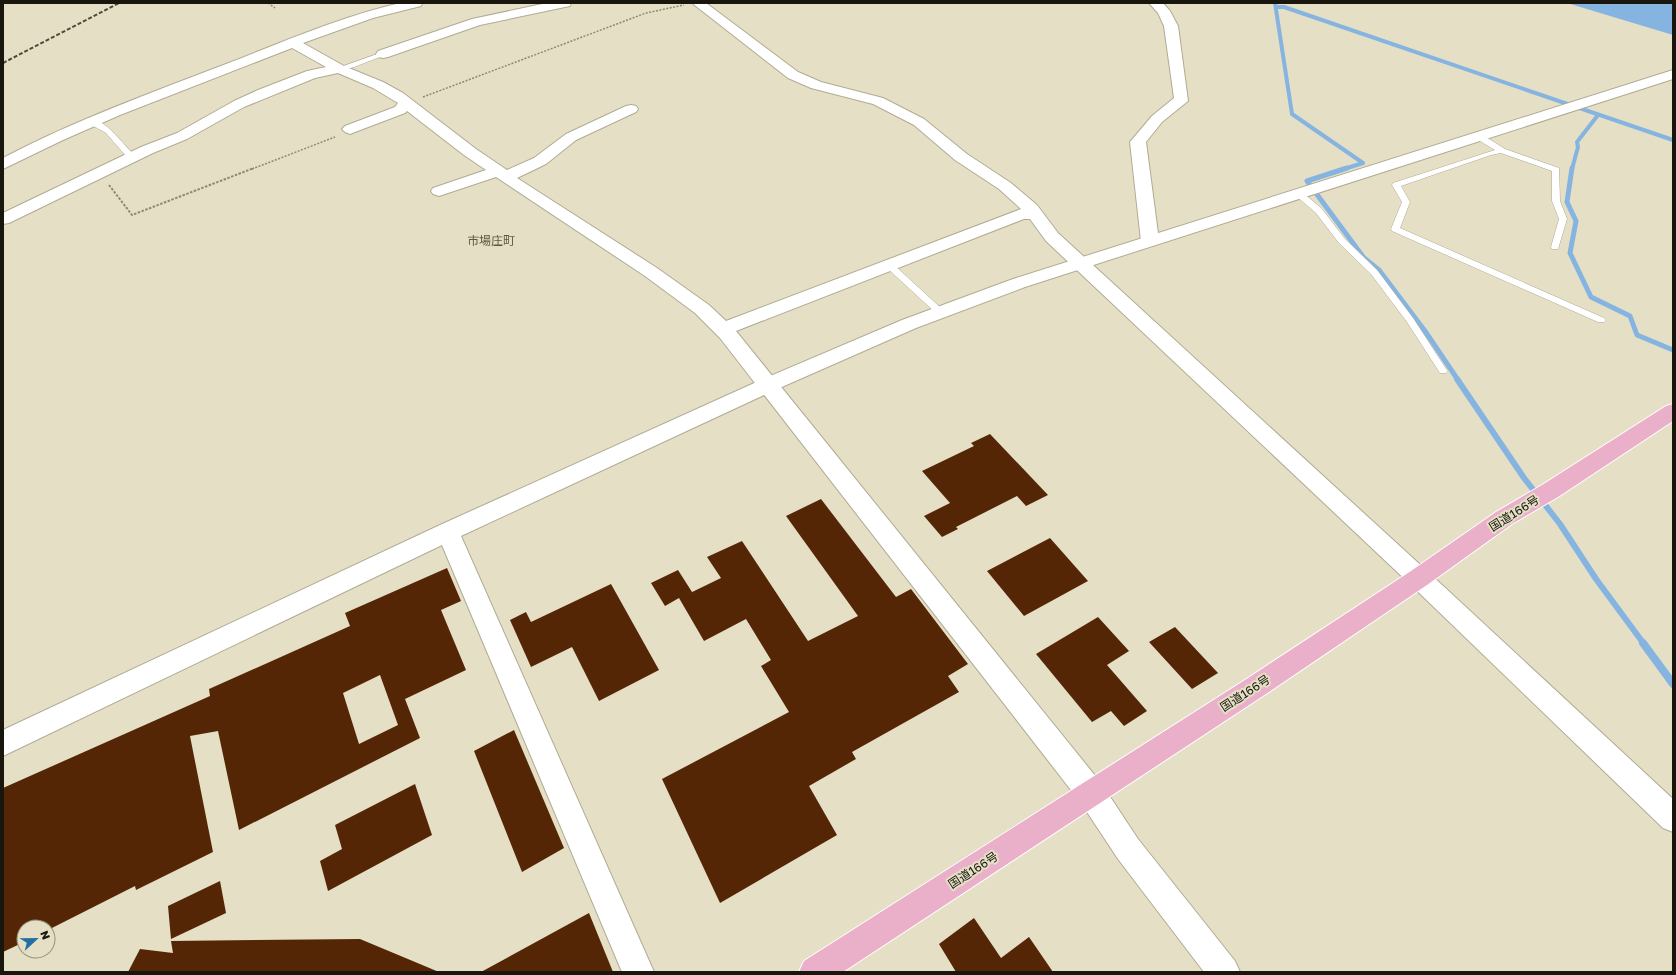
<svg xmlns="http://www.w3.org/2000/svg" width="1676" height="975" font-family="'Golos Text','Noto Sans JP',sans-serif">
  <style>
    .water { fill: #86b4e1 }
    .lines { fill: none; stroke-linecap: round; stroke-linejoin: round }
    .stream-far3 { stroke: #86b4e1; stroke-width: 4 }
    .stream-far2 { stroke: #86b4e1; stroke-width: 5 }
    .stream-far1 { stroke: #86b4e1; stroke-width: 6 }
    .stream { stroke: #86b4e1; stroke-width: 8 }
    .building { fill: #552605; fill-rule: evenodd }
    .service-casing { stroke: #b0ab93; stroke-width: 1 }
    .minor-casing { stroke: #b0ab93; stroke-width: 2 }
    .tertiary-casing { stroke: #b0ab93; stroke-width: 2 }
    .trunk-casing { stroke: #fff; stroke-width: 2 }
    .path-far1 { stroke: #8e8977; stroke-width: 1.5; stroke-dasharray: 2 1.5; stroke-linecap: butt }
    .path { stroke: #8e8977; stroke-width: 2; stroke-dasharray: 2.5 1.5; stroke-linecap: butt }
    .service { fill: #fff; fill-rule: evenodd }
    .minor { fill: #fff; fill-rule: evenodd }
    .tertiary { fill: #fff; fill-rule: evenodd }
    .trunk { fill: #eab0ca; fill-rule: evenodd }
    .rail { stroke: #4e4b3d; stroke-width: 2; stroke-dasharray: 4 2; stroke-linecap: butt }
    .labels { text-anchor: middle; dominant-baseline: central; stroke-width: 4; stroke-linejoin: round; paint-order: stroke }
    .far-quarter-label { font-size: 12px; fill: #5d5842; stroke: #e5dfc6 }
    .street-label { font-size: 12px; fill: #18160d; stroke: #e5dfc6 }
  </style>
  <rect width="100%" height="100%" fill="#e5dfc6"/>
  <path class="water" d="M1567,3H1673V35Z"/>
  <g class="lines">
    <path class="stream-far3" d="M1275,3L1292,114L1363,163L1344,169
      M1277,7H1284L1673,140
      M1572,169L1578,147L1577,142L1598,115"/>
    <path class="stream-far2" d="M1347,168L1307,181L1364,258L1379,270L1425,331L1458,380
      M1572,168L1567,202L1576,221L1570,253L1591,297L1630,316L1637,335L1673,350"/>
    <path class="stream-far1" d="M1457,379L1524,478L1560,524L1596,579L1644,644"/>
    <path class="stream" d="M1643,643L1673,684"/>
  </g>
  <path class="building" d="M990,434L1048,495L1026,506L1017,496L956,527L958,529L942,537L924,516L950,503L922,471L974,446L971,443Z
    M821,499L896,597L911,589L968,664L948,676L959,692L852,752L856,759L809,786L837,835L720,903L662,779L789,712L761,666L771,660L746,619L704,641L679,598L665,606L651,583L678,570L692,592L688,594L721,578L707,557L742,541L808,641L858,616L786,516Z
    M1050,538L1088,581L1024,616L987,571Z
    M447,568L461,601L441,610L466,670L405,699L420,738L239,830L218,731L190,736L213,852L136,890L135,886L48,930V927H24V942L3,952V788L210,696L209,689L350,626L345,613ZM380,675L398,725L359,744L343,693Z
    M611,584L659,670L599,701L572,647L531,667L510,620L526,612L531,622Z
    M1098,617L1129,651L1107,665L1147,711L1124,726L1111,711L1092,722L1036,654Z
    M1175,627L1218,673L1192,689L1149,642Z
    M514,730L564,848L522,872L474,751Z
    M415,784L432,835L328,891L320,861L342,849L335,825Z
    M220,881L226,913L171,939L168,906Z
    M589,913L613,972H481Z
    M974,918L1001,958L1029,937L1053,972H956L939,944Z
    M360,939L439,972H128L140,949L173,953L171,941Z"/>
  <g class="lines">
    <g class="service-casing">
      <path id="service" d="M383,52L385,53V55L354,67L339,71L335,69Z
        M90,120C107,118 123,146 135,155V159H129L126,156L106,133L90,124Z
        M1475,134H1481L1505,149L1559,168L1560,201L1567,219L1558,249H1552L1551,247L1559,219L1552,201V171L1501,153L1491,155L1401,186L1410,202L1400,228L1604,318L1606,320L1604,322H1598L1392,231L1391,229L1402,202L1392,185L1393,183L1495,150L1475,138Z
        M1296,192H1302L1322,209L1345,239L1377,270L1413,318L1446,369L1448,371L1446,373H1440L1407,322L1371,274L1339,243L1316,213L1296,196L1295,194Z
        M890,263L893,264L943,310L945,312L943,314H937L887,268L886,266Z"/>
    </g>
    <g class="minor-casing">
      <path id="minor" d="M400,3H422L421,6L373,18L303,43L344,66L383,82L403,93L476,149L507,170L534,158L566,134L626,106L631,105L636,106L638,109L636,112L576,140L546,164L517,178L657,268L709,305L726,321L1021,209L999,189L955,160L914,125L873,104L811,88L788,78L692,3H706L798,72L821,82L883,98L924,119L967,154L1011,183L1037,205L1058,233L1427,571L1673,799V832L1663,828L1411,585L1046,241L1030,219H1024L736,331L1101,783L1138,839L1235,961L1240,972H1204L1118,859L1081,803L720,338L695,313L645,276L496,177L439,196L433,194L431,191L433,188L486,170L464,155L407,111L405,113L355,132L350,134L345,132L342,129L345,126L395,107L398,103L373,88L338,73L315,78L244,107L187,139L153,153L9,223L3,224V213L141,147L177,133L234,101L258,90L307,71L326,67L292,48L120,115L63,140L3,169V158C75,120 151,93 226,64C283,42 340,17 400,3Z
        M547,3H571L570,6L565,7L480,25L388,57L383,58L378,57L376,54L378,51L472,19Z
        M1149,3H1163L1170,11L1178,26L1188,101L1162,122L1146,142L1159,241L1156,245L1150,246L1144,245L1141,241L1130,142L1152,116L1174,98L1164,26L1158,13Z"/>
    </g>
    <g class="tertiary-casing">
      <path id="tertiary" d="M1673,70V79L1025,287L916,328L775,390L461,536L654,972H622L442,545L3,756V730L440,525L761,380L902,320L1013,279Z"/>
    </g>
    <g class="trunk-casing">
      <path id="trunk" d="M1673,404V421L1558,497L1512,524L1427,585L1266,694L843,972H799L804,961L1248,678L1411,571L1496,512L1542,485L1666,406Z"/>
    </g>
    <path class="path-far1" d="M268,3L275,8
      M423,97L646,13L684,5
      M252,169L335,137"/>
    <path class="path" d="M109,185L132,215L254,168"/>
    <use href="#service" class="service"/>
    <use href="#minor" class="minor"/>
    <use href="#tertiary" class="tertiary"/>
    <use href="#trunk" class="trunk"/>
    <path class="rail" d="M3,63L119,3"/>
  </g>
  <g class="labels">
    <g class="far-quarter-label">
      <text x="491" y="240">市場庄町</text>
    </g>
    <g class="street-label">
      <text transform="translate(1514 513) rotate(-32)">国道166号</text>
      <text transform="translate(1245 693) rotate(-33)">国道166号</text>
      <text transform="translate(973 870) rotate(-33)">国道166号</text>
    </g>
  </g>
  <rect width="1676" height="975" fill="none" stroke="#18160d" stroke-width="8"/>
  <g transform="translate(36 939) rotate(68)"><circle r="19" fill="#e5dfc6" stroke="#938f7c"/>
  <path d="M0-3L7 15L0 10L-7 15Z" fill="#2370a3"/>
  <text y="-6" font-size="11" font-weight="bold" text-anchor="middle" fill="#18160d">N</text>
  </g>
</svg>
